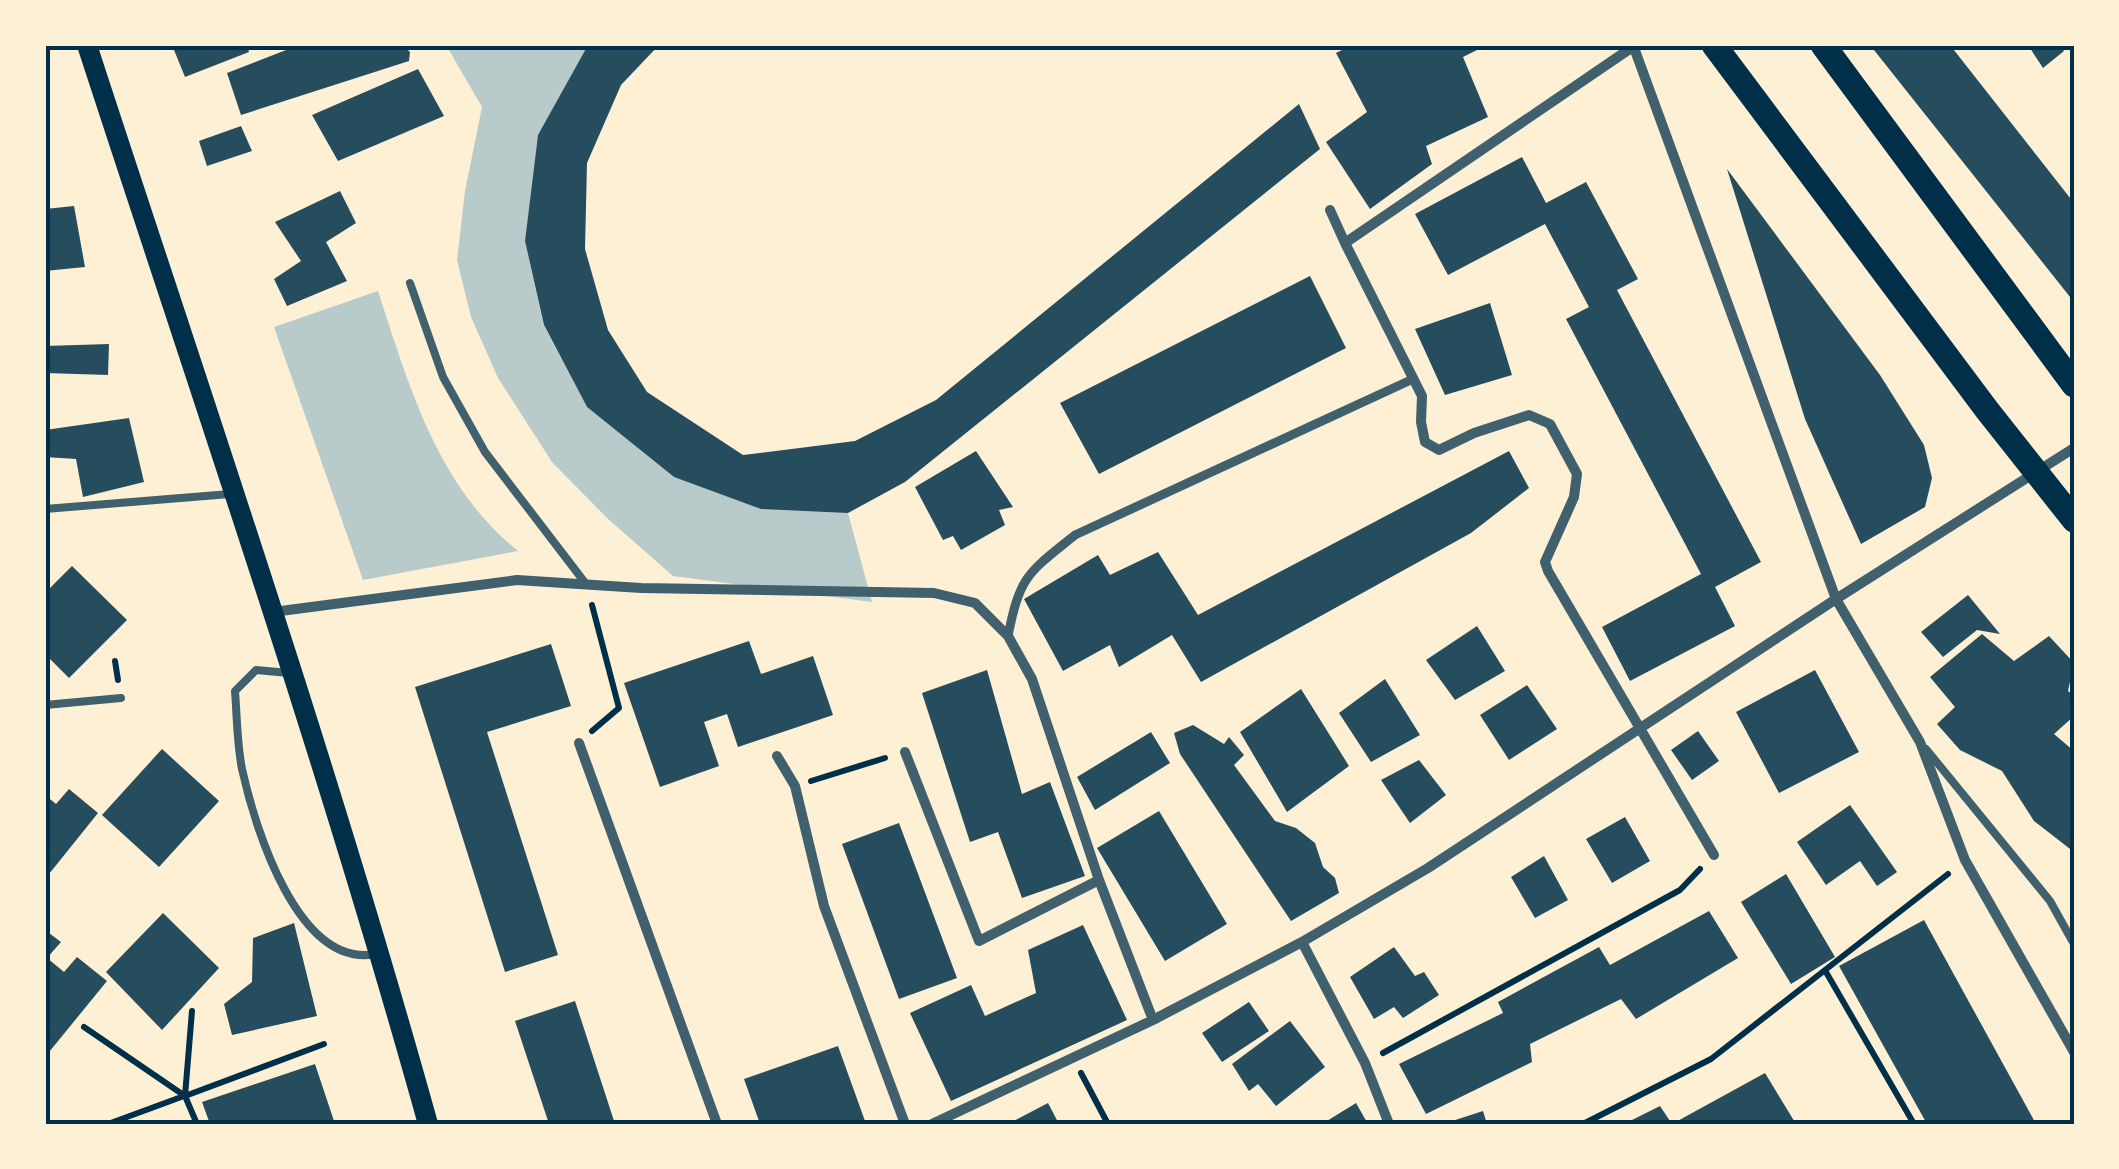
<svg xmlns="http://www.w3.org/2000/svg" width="2119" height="1169" font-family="Lora,serif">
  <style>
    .green { fill: #b9caca }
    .building { fill: #264d5e }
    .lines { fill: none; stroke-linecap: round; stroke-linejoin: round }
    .path { stroke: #003049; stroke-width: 6 }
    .service { stroke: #3f606c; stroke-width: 8 }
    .pedestrian { stroke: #3f606c; stroke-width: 9 }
    .minor { stroke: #3f606c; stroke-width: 10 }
    .secondary { stroke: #003049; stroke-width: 20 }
    .primary { stroke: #003049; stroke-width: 25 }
    .neatline { fill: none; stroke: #003049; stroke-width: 4 }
  </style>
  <rect width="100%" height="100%" fill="#fdf0d5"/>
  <path class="green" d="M446,45H588L538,136L525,241L544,326L587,407L674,477L848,513L872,602L673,576L607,518L552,462L498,378L471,317L457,260L465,191L482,107Z
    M378,291C409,386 437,486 518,551L363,580L274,327Z"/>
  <path class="building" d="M172,45H247L249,52L185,77Z
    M299,45H403L410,52L409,61L241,115L227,73Z
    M588,45H659L621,85L587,163L585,249L608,330L647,392L743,455L855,441L936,400L1299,104L1320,149L905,482L848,513L761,509L674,477L587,407L544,325L525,241L538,135Z
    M1352,45H1487L1463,57L1488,117L1426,146L1432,164L1370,209L1326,142L1367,112L1336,53Z
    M1870,45H1950L2074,203V302Z
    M2028,45H2060L2064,51L2043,68Z
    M418,69L444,116L338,161L312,115Z
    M241,126L252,151L207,166L199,141Z
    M1522,157L1546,203L1586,182L1638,279L1617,290L1761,562L1715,587L1735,626L1630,681L1602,627L1701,574L1566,319L1589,307L1545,224L1448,275L1415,214Z
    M1727,169L1880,375L1924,445L1932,478L1925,507L1861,544L1805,419Z
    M340,191L356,223L326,242L347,281L287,306L274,279L301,261L275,222Z
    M74,206L85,267L45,271V209Z
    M1310,276L1346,348L1099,474L1060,403Z
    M1490,303L1512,375L1445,395L1415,329Z
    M109,344L108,375L45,373V346Z
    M129,418L144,482L83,497L76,459L45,457V430Z
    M976,451L1013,507L999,510L1005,525L961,550L953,536L943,540L915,487Z
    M1509,451L1529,488L1471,533L1201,682L1172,635L1119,667L1110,645L1063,671L1024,599L1098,555L1110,575L1158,552L1198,615Z
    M72,566L127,620L69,678L45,654V593Z
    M1968,595L2000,634L1977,630L1943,657L1921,632Z
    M1477,626L1505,671L1455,700L1426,660Z
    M1982,634L2014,661L2049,636L2074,663L2068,691L2074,696V716L2054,734L2074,751V852L2034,821L2002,771L1960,750L1937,724L1955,707L1930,677Z
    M749,641L761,674L813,656L833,715L738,747L727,714L704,722L719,766L660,787L624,683Z
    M551,644L571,706L487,732L558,955L505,972L415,687Z
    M987,670L1022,794L1050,782L1085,876L1022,898L998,832L970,842L922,693Z
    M1815,670L1859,752L1779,793L1736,712Z
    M1385,679L1420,735L1371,762L1339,713Z
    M1527,685L1557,729L1509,760L1480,715Z
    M1301,689L1349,766L1287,812L1240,732Z
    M1193,725L1224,744L1229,737L1244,755L1234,765L1275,821L1296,828L1315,843L1323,867L1335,878L1339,893L1291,921L1180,754L1174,733Z
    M1698,731L1719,761L1692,780L1671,750Z
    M1151,732L1170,763L1095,810L1077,777Z
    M162,749L219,801L159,867L102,815Z
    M1419,760L1446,795L1410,823L1381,780Z
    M69,789L98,813L45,879V795L56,804Z
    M1850,805L1897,872L1877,886L1860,861L1826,885L1797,842Z
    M1159,811L1227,924L1165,961L1097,848Z
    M1625,817L1650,861L1612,883L1586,839Z
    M899,823L957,978L899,999L842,844Z
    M1544,856L1568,900L1535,918L1511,877Z
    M1786,874L1835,957L1791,984L1741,902Z
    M1709,911L1738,958L1636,1019L1621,999L1530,1044L1532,1062L1426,1114L1399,1064L1503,1013L1498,1002L1599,947L1610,965Z
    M163,913L219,968L162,1030L106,972Z
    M1924,920L2036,1124H1927L1839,966Z
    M294,923L317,1016L232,1035L224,1004L252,982L253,938Z
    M1083,925L1127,1020L951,1101L910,1013L971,985L985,1016L1036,993L1028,950Z
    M45,930L61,942L47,958L64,972L77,957L107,981L45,1057Z
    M1394,947L1415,976L1424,972L1439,995L1403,1018L1394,1007L1374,1019L1350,977Z
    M575,1001L615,1124H549L515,1021Z
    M1249,1002L1269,1031L1222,1062L1202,1033Z
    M1290,1021L1325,1067L1276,1106L1258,1084L1249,1091L1232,1064Z
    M838,1046L865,1121L856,1124H760L744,1079Z
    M315,1064L335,1124H210L202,1102Z
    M1765,1073L1796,1124H1624L1660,1106L1672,1124Z
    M1048,1103L1059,1124H1008Z
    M1356,1103L1368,1124H1322Z
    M1483,1111L1487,1124H1447L1446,1123Z"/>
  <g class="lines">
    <path class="path" d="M592,605L619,708L592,731
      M115,661L118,680
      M811,781L885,758
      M1826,972L1914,1124
      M84,1027L185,1096L192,1011
      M1383,1053L1680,890L1700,869
      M1081,1073L1108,1124
      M108,1124L184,1096
      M197,1124L185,1096L324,1044
      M1583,1124L1711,1059L1948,874"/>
    <path class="service" d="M410,283L443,377L485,452L586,584
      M45,509L230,494
      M289,673L256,670L235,691C237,717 237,744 242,769C255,828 298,969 376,954
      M45,705L121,698
      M1926,749L2050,901L2074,944"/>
    <path class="pedestrian" d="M1008,636C1020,575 1028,573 1075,535L1413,379"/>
    <path class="minor" d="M1633,45L1836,599L1920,742L1965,860L2074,1052
      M1330,210L1345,243L1634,46
      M1345,243L1422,396L1421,422L1425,442L1439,450L1474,433L1529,415L1550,424L1577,474L1574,497L1545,562L1548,571L1714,855
      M273,612L517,580L641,588L934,593L975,603L1008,636L1032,679L1099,880L1153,1020
      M579,743L717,1124
      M905,752L979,941L1099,880
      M777,756L795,786L824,906L905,1124
      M1302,942L1365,1063L1389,1124
      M932,1124L1153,1020L1302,942L1428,868L1836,599L2074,448"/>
    <path class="secondary" d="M87,45C204,404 327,761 428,1124"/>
    <path class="primary" d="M1714,45L1987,410L2074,520
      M1823,45L2074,385"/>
  </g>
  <rect width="2119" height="1169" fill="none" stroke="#fdf0d5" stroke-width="95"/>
  <rect x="48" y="48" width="2024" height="1074" class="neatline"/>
</svg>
